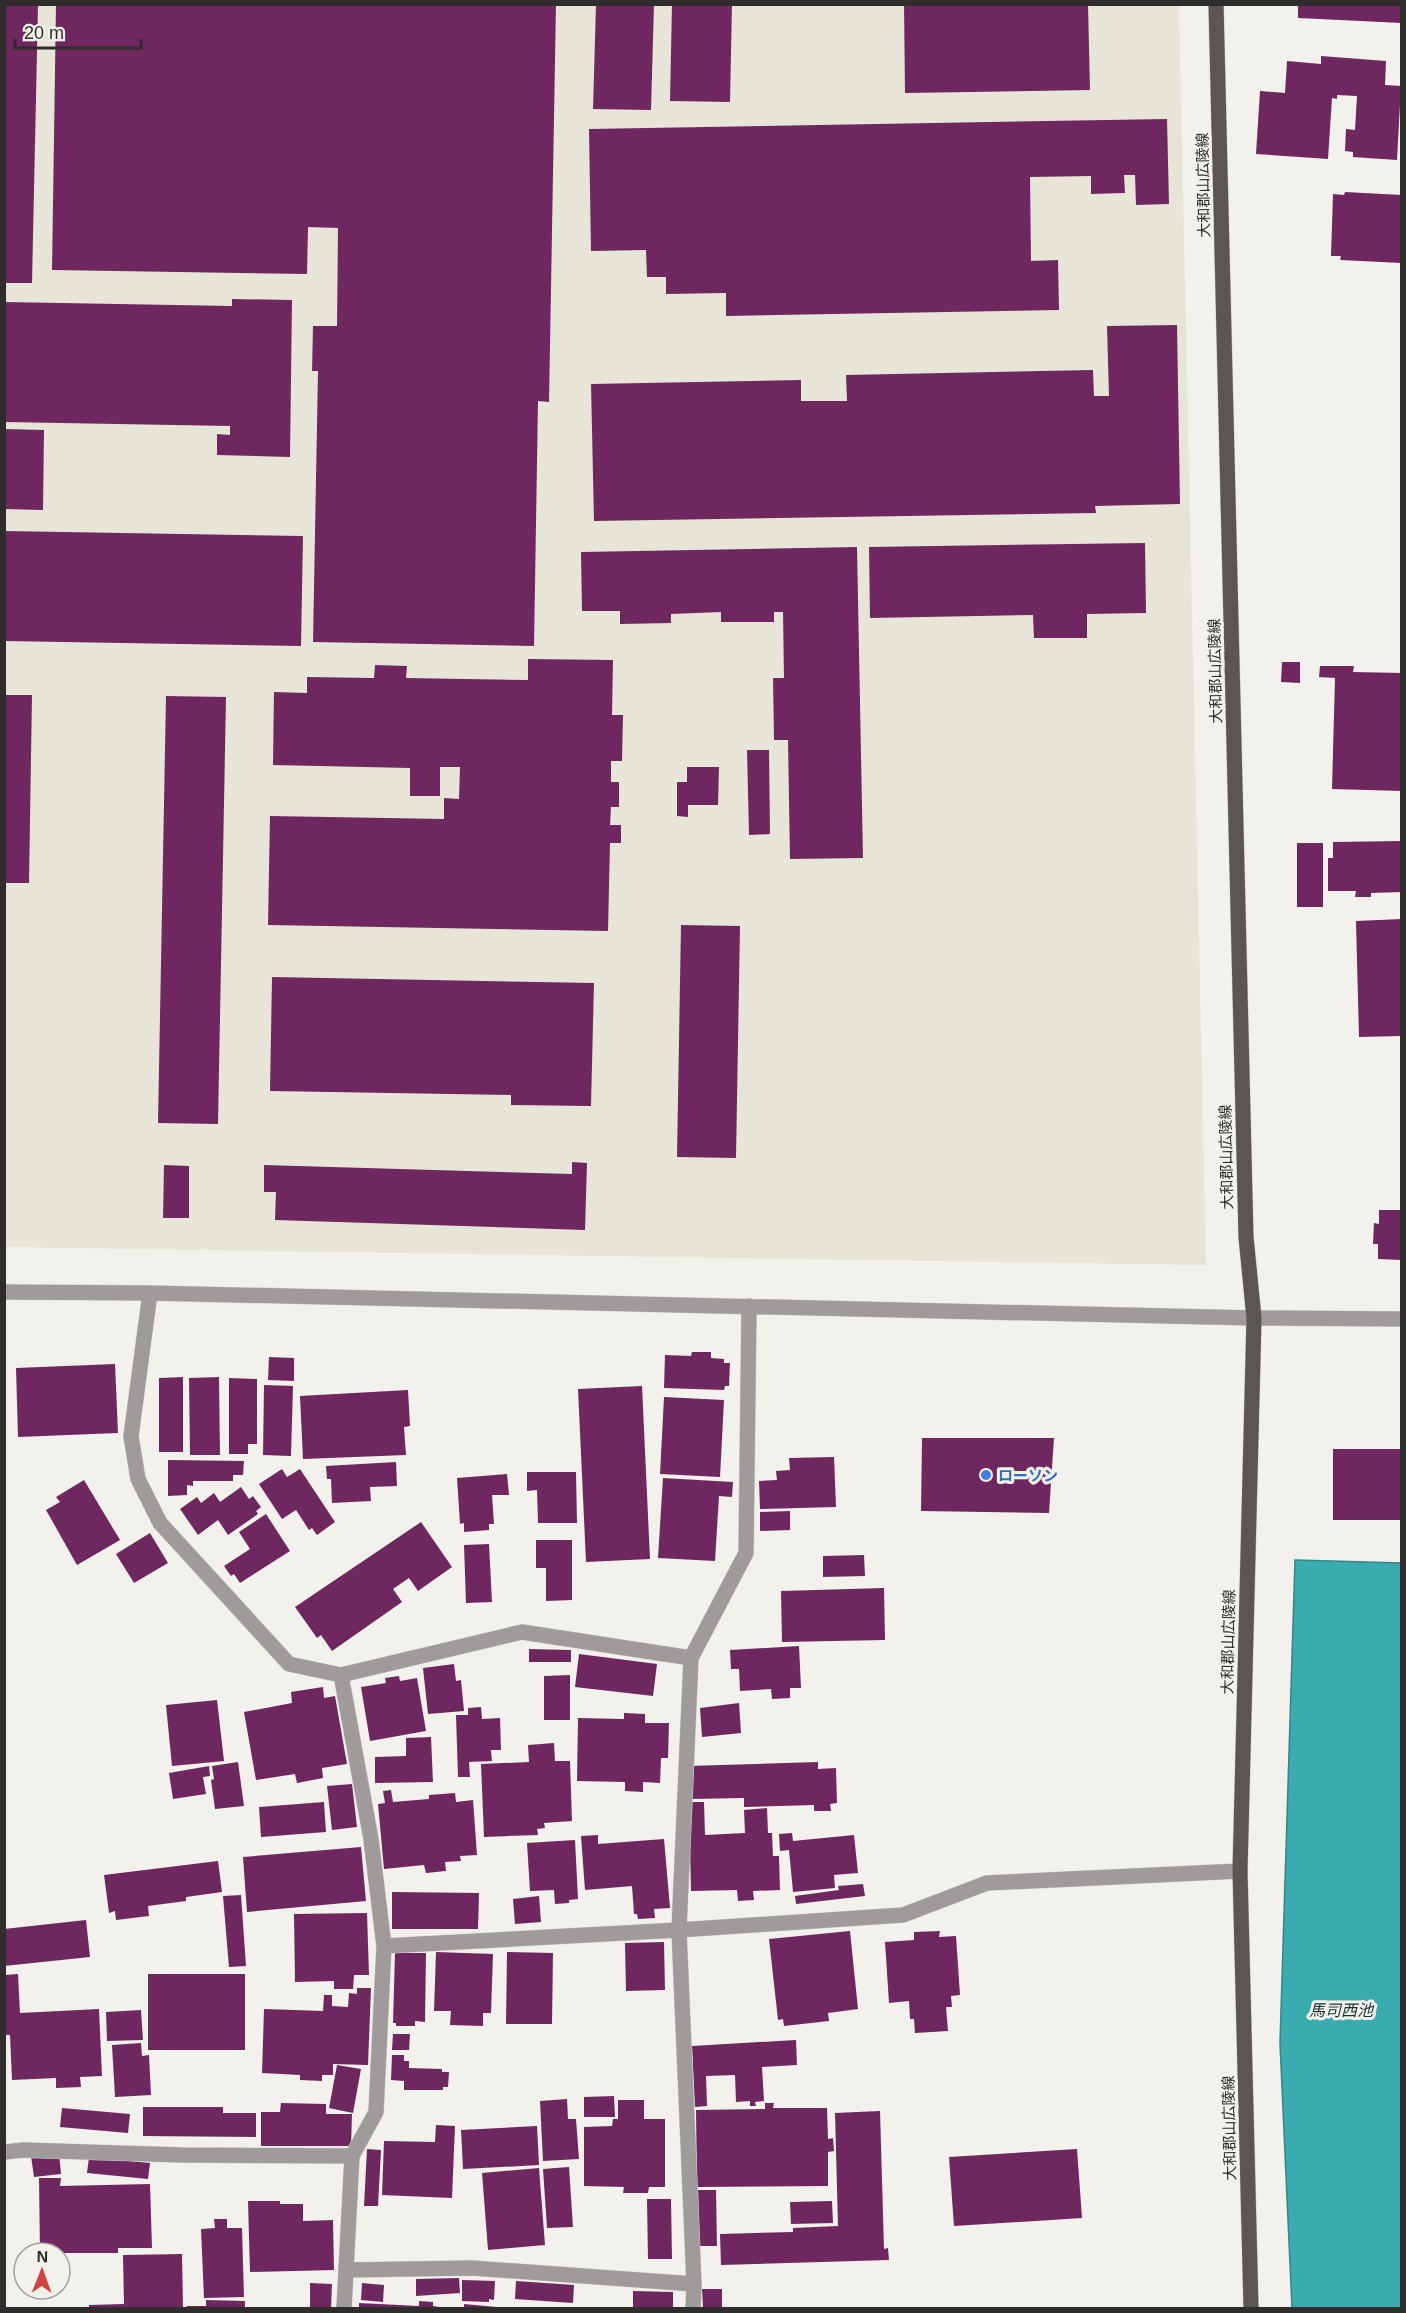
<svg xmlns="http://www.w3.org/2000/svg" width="1406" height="2313" font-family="Helvetica,'Noto Sans JP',sans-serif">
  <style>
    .built { fill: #e7e5d7 }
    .water { fill: #3aabae; stroke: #368587; stroke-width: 1.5 }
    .building { fill: #6f2760 }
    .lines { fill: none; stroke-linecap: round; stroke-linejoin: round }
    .minor-casing { stroke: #cfcec8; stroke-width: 16 }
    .major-casing { stroke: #cfcec8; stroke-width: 16 }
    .minor { stroke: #9e9b9a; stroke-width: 15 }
    .major { stroke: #5b5654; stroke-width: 15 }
    .shop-dot { fill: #3f7fe0; stroke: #f2f1eb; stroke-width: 2 }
    .labels { text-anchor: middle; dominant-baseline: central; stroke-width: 6; stroke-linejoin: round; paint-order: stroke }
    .street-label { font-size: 15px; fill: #2e2d2b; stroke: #f2f1eb }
    .shop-label { font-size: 15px; font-weight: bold; fill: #366cbe; stroke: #f2f1eb; text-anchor: start }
    .water-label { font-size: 16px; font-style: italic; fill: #183131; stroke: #f2f1eb }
  </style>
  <rect width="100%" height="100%" fill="#f2f1eb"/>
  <path class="built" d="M5,5H1179L1206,1265L5,1247Z"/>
  <path class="water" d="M1295,1560L1401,1563V2308H1292L1280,2043Z"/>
  <path class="building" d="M4,4H38L32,283H4Z
    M56,4H556L549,402L538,401L534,646L313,642L318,371H312L313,326H337L338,228L308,227L307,274L52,270Z
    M596,4H654L651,110L593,109Z
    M672,4H732L730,102L670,101Z
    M904,4H1088L1090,90L905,93Z
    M1298,4H1402V23L1298,18Z
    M1321,56L1386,61L1385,85L1401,86L1397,160L1353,157V152L1345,151L1346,129L1355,130L1357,96L1337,95V99L1332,98L1328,159L1256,154L1260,91L1285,93L1287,61L1321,64Z
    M1167,119L1169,204L1136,205L1135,175H1124L1125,193L1091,194V176L1030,177L1031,261L1058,260L1059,310L726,316V293L666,294V277H647L646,250L591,251L589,129Z
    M1345,192L1402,195V263L1340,260L1341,256H1331L1333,194L1344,195Z
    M232,299L292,300L290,457L217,455V434L230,435V426L4,422V302L232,306Z
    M1177,325L1180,504L1095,506L1096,513L594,521L591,384L801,380V401H847L846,375L1093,370L1094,396H1109L1107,326Z
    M4,429L44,430L43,510L4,509Z
    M4,531L303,536L301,646L4,641Z
    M1145,543L1146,613L1087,614V638H1034L1033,615L870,618L869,547Z
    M857,547L863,858L790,859L788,740H774L773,678H784L783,612H774V622H721V612L671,614V623L620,624V611H582L581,552Z
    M528,659L613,660L612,715H623L622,761H611V782H619V807H611L610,825H621V843H610L608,931L268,925L270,816L444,819V798L459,799L460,767H440V796H410V768L273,765L274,692L307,693V677L374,678L375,665L407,666L406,678L528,680Z
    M1282,662H1300V683L1281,682Z
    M1320,666H1354L1353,672L1402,673V791L1332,789L1335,678L1319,677Z
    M4,695H32L29,883H4Z
    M166,696L226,697L218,1124L158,1123Z
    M747,750H769L770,834L749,835Z
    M687,767H719L718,805H688V817L677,816V782H687Z
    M1402,841V892L1371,893V897H1355L1356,891H1328V858H1333V842Z
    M1297,843H1323V907H1297Z
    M1402,919V1036L1359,1037L1356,921Z
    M681,925L740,926L736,1158L677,1157Z
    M272,977L594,983L591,1106L511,1105V1095L270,1091Z
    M572,1162L587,1163L585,1230L275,1220L276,1192H264V1165L572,1174Z
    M164,1165L189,1166V1218H163Z
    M1379,1210H1402V1260L1378,1259V1244H1373L1374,1223L1379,1224Z
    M692,1352H711V1358L724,1359V1363H730L729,1386H725L724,1390L664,1388L665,1355L691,1356Z
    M269,1357L294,1358V1381L268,1380Z
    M115,1364L118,1433L18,1437L16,1368Z
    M183,1377V1452H159V1378Z
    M219,1377L220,1455H190L189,1378Z
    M229,1378L257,1379V1444H248V1454H229Z
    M264,1385L293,1386L291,1456L263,1455Z
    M642,1386L650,1559L586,1562L578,1389Z
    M408,1390L410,1426L404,1427L406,1455L303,1459L300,1396Z
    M664,1397L724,1400L720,1477L660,1474Z
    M922,1438H1054L1049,1513L921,1511Z
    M1333,1449H1402V1520H1333Z
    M834,1457L836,1507L760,1509L759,1481L777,1480L776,1471L790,1470L789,1458Z
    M168,1460L244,1461L243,1475H233V1481H193V1486L187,1485V1495L168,1496Z
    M396,1462L397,1486L370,1487L371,1501L332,1503L331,1479H327L326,1466Z
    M282,1469L287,1477L300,1469L335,1522L317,1535L312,1528L309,1530L296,1510L282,1519L259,1484Z
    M527,1472H576L577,1523H538L537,1490L527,1491Z
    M507,1474L509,1495H492L494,1524H489V1530L464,1532V1523L460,1524L457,1478Z
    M663,1478L733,1482L732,1497L719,1496L715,1561L658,1558Z
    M84,1480L120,1540L77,1565L46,1510L60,1502L56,1497Z
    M241,1487L249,1499L253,1496L261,1507L256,1511L258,1514L228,1535L218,1520L198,1535L180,1509L197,1497L201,1503L214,1493L220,1502Z
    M790,1511V1530L760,1531V1512Z
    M266,1514L290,1551L240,1583L234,1574L231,1576L224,1566L250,1549L239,1532Z
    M421,1522L452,1567L418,1591L409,1578L393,1589L402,1602L332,1651L321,1635L317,1638L295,1607Z
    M150,1533L168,1563L134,1583L116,1554Z
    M536,1540H572V1600L546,1601V1568H536Z
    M489,1544L492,1602L466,1603L464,1545Z
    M864,1555L865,1576L823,1577V1556Z
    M884,1588L885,1640L782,1642L781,1591Z
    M799,1646L801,1688H790V1698L772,1699L771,1689L740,1691L739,1669H731L730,1650Z
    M529,1649L571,1650V1662H529Z
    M579,1654L657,1664L653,1696L575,1687Z
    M454,1664L456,1681L461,1680L464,1711L428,1714L423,1668Z
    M570,1675V1720H544V1676Z
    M399,1676L400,1681L417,1678L426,1731L370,1741L361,1687L386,1683L385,1678Z
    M323,1687L324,1698L335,1696L347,1764L322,1768L323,1778L297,1783L295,1774L256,1780L244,1712L292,1703L291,1692Z
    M217,1700L224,1761L172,1766L166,1705Z
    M739,1703L741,1733L702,1737L700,1708Z
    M481,1707L482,1719L500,1718L501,1750H491L492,1761L469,1762L470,1777H458L456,1715H468V1708Z
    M624,1713L645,1714V1723H669L668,1758H661L660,1783L643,1782V1792L625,1791V1782L577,1781L578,1718L624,1719Z
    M431,1737L433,1782L375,1783V1757L406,1756V1738Z
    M554,1743L555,1761H570L572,1821L544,1823L545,1828L537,1829L538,1835L484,1837L481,1764L529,1762L528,1745Z
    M238,1762L244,1806L215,1809L211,1780L214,1779L212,1766Z
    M818,1762V1769L836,1768L837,1803L830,1804L831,1811H814V1805L744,1807V1798L690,1799L688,1766Z
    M209,1766L210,1776L203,1777L206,1794L173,1799L169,1773Z
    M352,1784L357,1827L332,1830L327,1786Z
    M391,1790L393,1802L429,1799V1795L455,1793L456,1802L473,1800L477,1855L460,1856L461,1861L445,1862L446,1871L426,1873L424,1865L384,1869L378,1804L385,1803L383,1791Z
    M324,1802L326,1832L261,1837L259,1807Z
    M689,1802H704L705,1835L745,1833L744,1810L767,1808L768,1833H772L773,1856H779L780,1890L753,1891L754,1900L738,1901L737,1890L691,1891Z
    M792,1833L793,1841L854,1835L858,1873L834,1875L835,1888L793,1892L789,1850L780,1851L779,1834Z
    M598,1835V1844L664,1839L670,1908L654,1909L655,1918L638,1919L637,1914H634L632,1886L585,1890L581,1836Z
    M575,1840L578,1899L569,1900V1903L555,1904L554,1890L530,1891L527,1843Z
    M361,1847L366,1901L247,1912L243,1857Z
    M218,1861L222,1892L186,1897V1901L148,1906L149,1916L116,1920L115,1911L109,1913L104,1875Z
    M863,1884L865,1896L796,1904L795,1896L839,1890L838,1886Z
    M392,1892L479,1893L478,1929H392Z
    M241,1895L246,1966L229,1967L223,1896Z
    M539,1896L541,1922L515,1924L513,1899Z
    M367,1913L369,1975H354L353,1989H334V1981L295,1982L294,1914Z
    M86,1920L90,1957L4,1966V1929Z
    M850,1931L858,2009L828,2013L829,2021L784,2026L783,2019L778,2020L769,1939Z
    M940,1931L939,1937L956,1936L960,1995L951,1996L952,2007H946L948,2031L915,2033L914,2019H910L909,2001L889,2003L885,1942L914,1940V1932Z
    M664,1942L665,1990L626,1991L625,1943Z
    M436,1952L493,1954L491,2013H483V2026L450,2025L451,2011H434Z
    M507,1952L553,1953L552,2024H506Z
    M395,1953H426L425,2022L415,2021V2026H396V2023H393Z
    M18,1974L20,2013L99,2009L102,2076L80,2077L81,2087L56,2088V2078L12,2080L10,2035H4V1975Z
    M148,1974H245V2050H148Z
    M357,1988H371L368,2065L333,2064V2075H322V2081L300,2080V2075L262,2073L264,2009L323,2011L324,1995H332V2006L348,2007L349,1993L357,1994Z
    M141,2010L143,2040L107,2041L106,2012Z
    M393,2034H410L409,2050H392Z
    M796,2040L797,2065L762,2067L764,2101L755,2102L756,2106H750V2101L736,2102L735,2075L706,2076L707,2106L695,2107L692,2046Z
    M141,2043L142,2056L149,2055L151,2095L115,2097L112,2045Z
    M392,2055H404V2061H409V2068L442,2069V2072H449L448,2087H443V2090H404V2081L391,2080Z
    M337,2065L361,2069L353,2113L329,2108Z
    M614,2096L615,2117H584V2097Z
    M567,2099L568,2119H576L579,2159L543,2161L540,2101Z
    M618,2100H644V2119H665V2187H649L648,2193H623L624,2187L584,2186V2127L612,2126L613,2119H618Z
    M281,2103L326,2104V2114H352L351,2146H261V2112H280Z
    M765,2103H774L773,2108H827L828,2139L833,2138L834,2151L828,2152V2186L697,2187L696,2110L765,2109Z
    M143,2107H223V2113H256V2137L143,2136Z
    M62,2108L130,2114L128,2133L60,2127Z
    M880,2111L884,2249L888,2248L889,2260L721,2265L720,2234L793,2232V2228L838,2226L835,2113Z
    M436,2125L455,2126L452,2198L382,2195L384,2141L435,2142Z
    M537,2126L539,2165L463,2169L461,2130Z
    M367,2149L381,2150L378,2206H364Z
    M1077,2149L1082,2218L954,2226L949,2157Z
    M59,2153L61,2174L34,2177L31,2156Z
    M89,2157L150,2163L148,2179L87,2173Z
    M569,2167L573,2227L547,2228L543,2169Z
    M539,2168L545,2245L488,2250L482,2173Z
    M39,2178H61L60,2186L150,2184L152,2248H118V2253H40Z
    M698,2190H716L717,2246H699Z
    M647,2199H671L672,2259H648Z
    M248,2201H280V2204H303V2221L333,2220L334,2270L250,2272Z
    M832,2201L833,2223L791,2224L790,2202Z
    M214,2219H227V2228H242L244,2297L204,2298L201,2229L215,2228Z
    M182,2254L183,2308H89V2305L124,2304L123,2255Z
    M459,2278L460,2293L416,2296V2279Z
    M462,2280L495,2281L494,2300L489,2299V2302L462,2301Z
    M516,2281L574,2285L573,2303L515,2299Z
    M310,2283L332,2284L331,2308H310Z
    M362,2283L384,2285L383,2302L361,2300Z
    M702,2289H722V2308H703Z
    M633,2291L673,2292V2308H633Z
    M206,2300L245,2301V2308H186L187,2306H206Z
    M419,2301L433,2302V2306L439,2307V2308H359V2303L419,2306Z
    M464,2304L497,2307V2308H464Z"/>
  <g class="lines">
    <g class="minor-casing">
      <path id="minor" d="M4,1292L150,1293L1254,1318L1402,1319
        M150,1293L131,1436L138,1479L160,1523L289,1664L341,1675L371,1839L384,1946L376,2112L352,2156L344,2308
        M341,1675L522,1632L691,1658
        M384,1946L679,1930L903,1915L987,1883L1240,1871
        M4,2152L24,2150L182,2155L352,2156
        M347,2270L472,2268L694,2284
        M693,2308L694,2284L679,1930L691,1658L746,1553L749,1306"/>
    </g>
    <g class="major-casing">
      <path id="major" d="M1216,4L1246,1237L1254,1318L1240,1871L1251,2308"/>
    </g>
    <use href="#minor" class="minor"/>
    <use href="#major" class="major"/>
  </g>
  <circle class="shop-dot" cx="986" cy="1475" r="6"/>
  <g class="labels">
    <g class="street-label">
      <text transform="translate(1203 185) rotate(-91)">大和郡山広陵線</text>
      <text transform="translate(1215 671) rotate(-91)">大和郡山広陵線</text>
      <text transform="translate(1226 1157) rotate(-91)">大和郡山広陵線</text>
      <text transform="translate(1228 1642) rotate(-89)">大和郡山広陵線</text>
      <text transform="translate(1229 2128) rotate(-91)">大和郡山広陵線</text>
    </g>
    <g class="shop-label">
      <text x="998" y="1475">ローソン</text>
    </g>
    <g class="water-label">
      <text x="1341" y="2010">馬司西池</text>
    </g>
  </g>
  <rect width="1406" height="2313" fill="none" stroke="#2e2d2b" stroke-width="12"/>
  <g transform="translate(42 2271) rotate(1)"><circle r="28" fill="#f2f1eb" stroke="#a4a39e" stroke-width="1.5"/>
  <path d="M0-4.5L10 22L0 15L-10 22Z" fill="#d14241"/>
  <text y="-9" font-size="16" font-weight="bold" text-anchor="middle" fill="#2e2d2b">N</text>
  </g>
  <path d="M15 39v9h126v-9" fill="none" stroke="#2e2d2b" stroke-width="3"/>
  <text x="24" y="39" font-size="18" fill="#2e2d2b" stroke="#f2f1eb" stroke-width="4.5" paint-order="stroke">20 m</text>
</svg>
